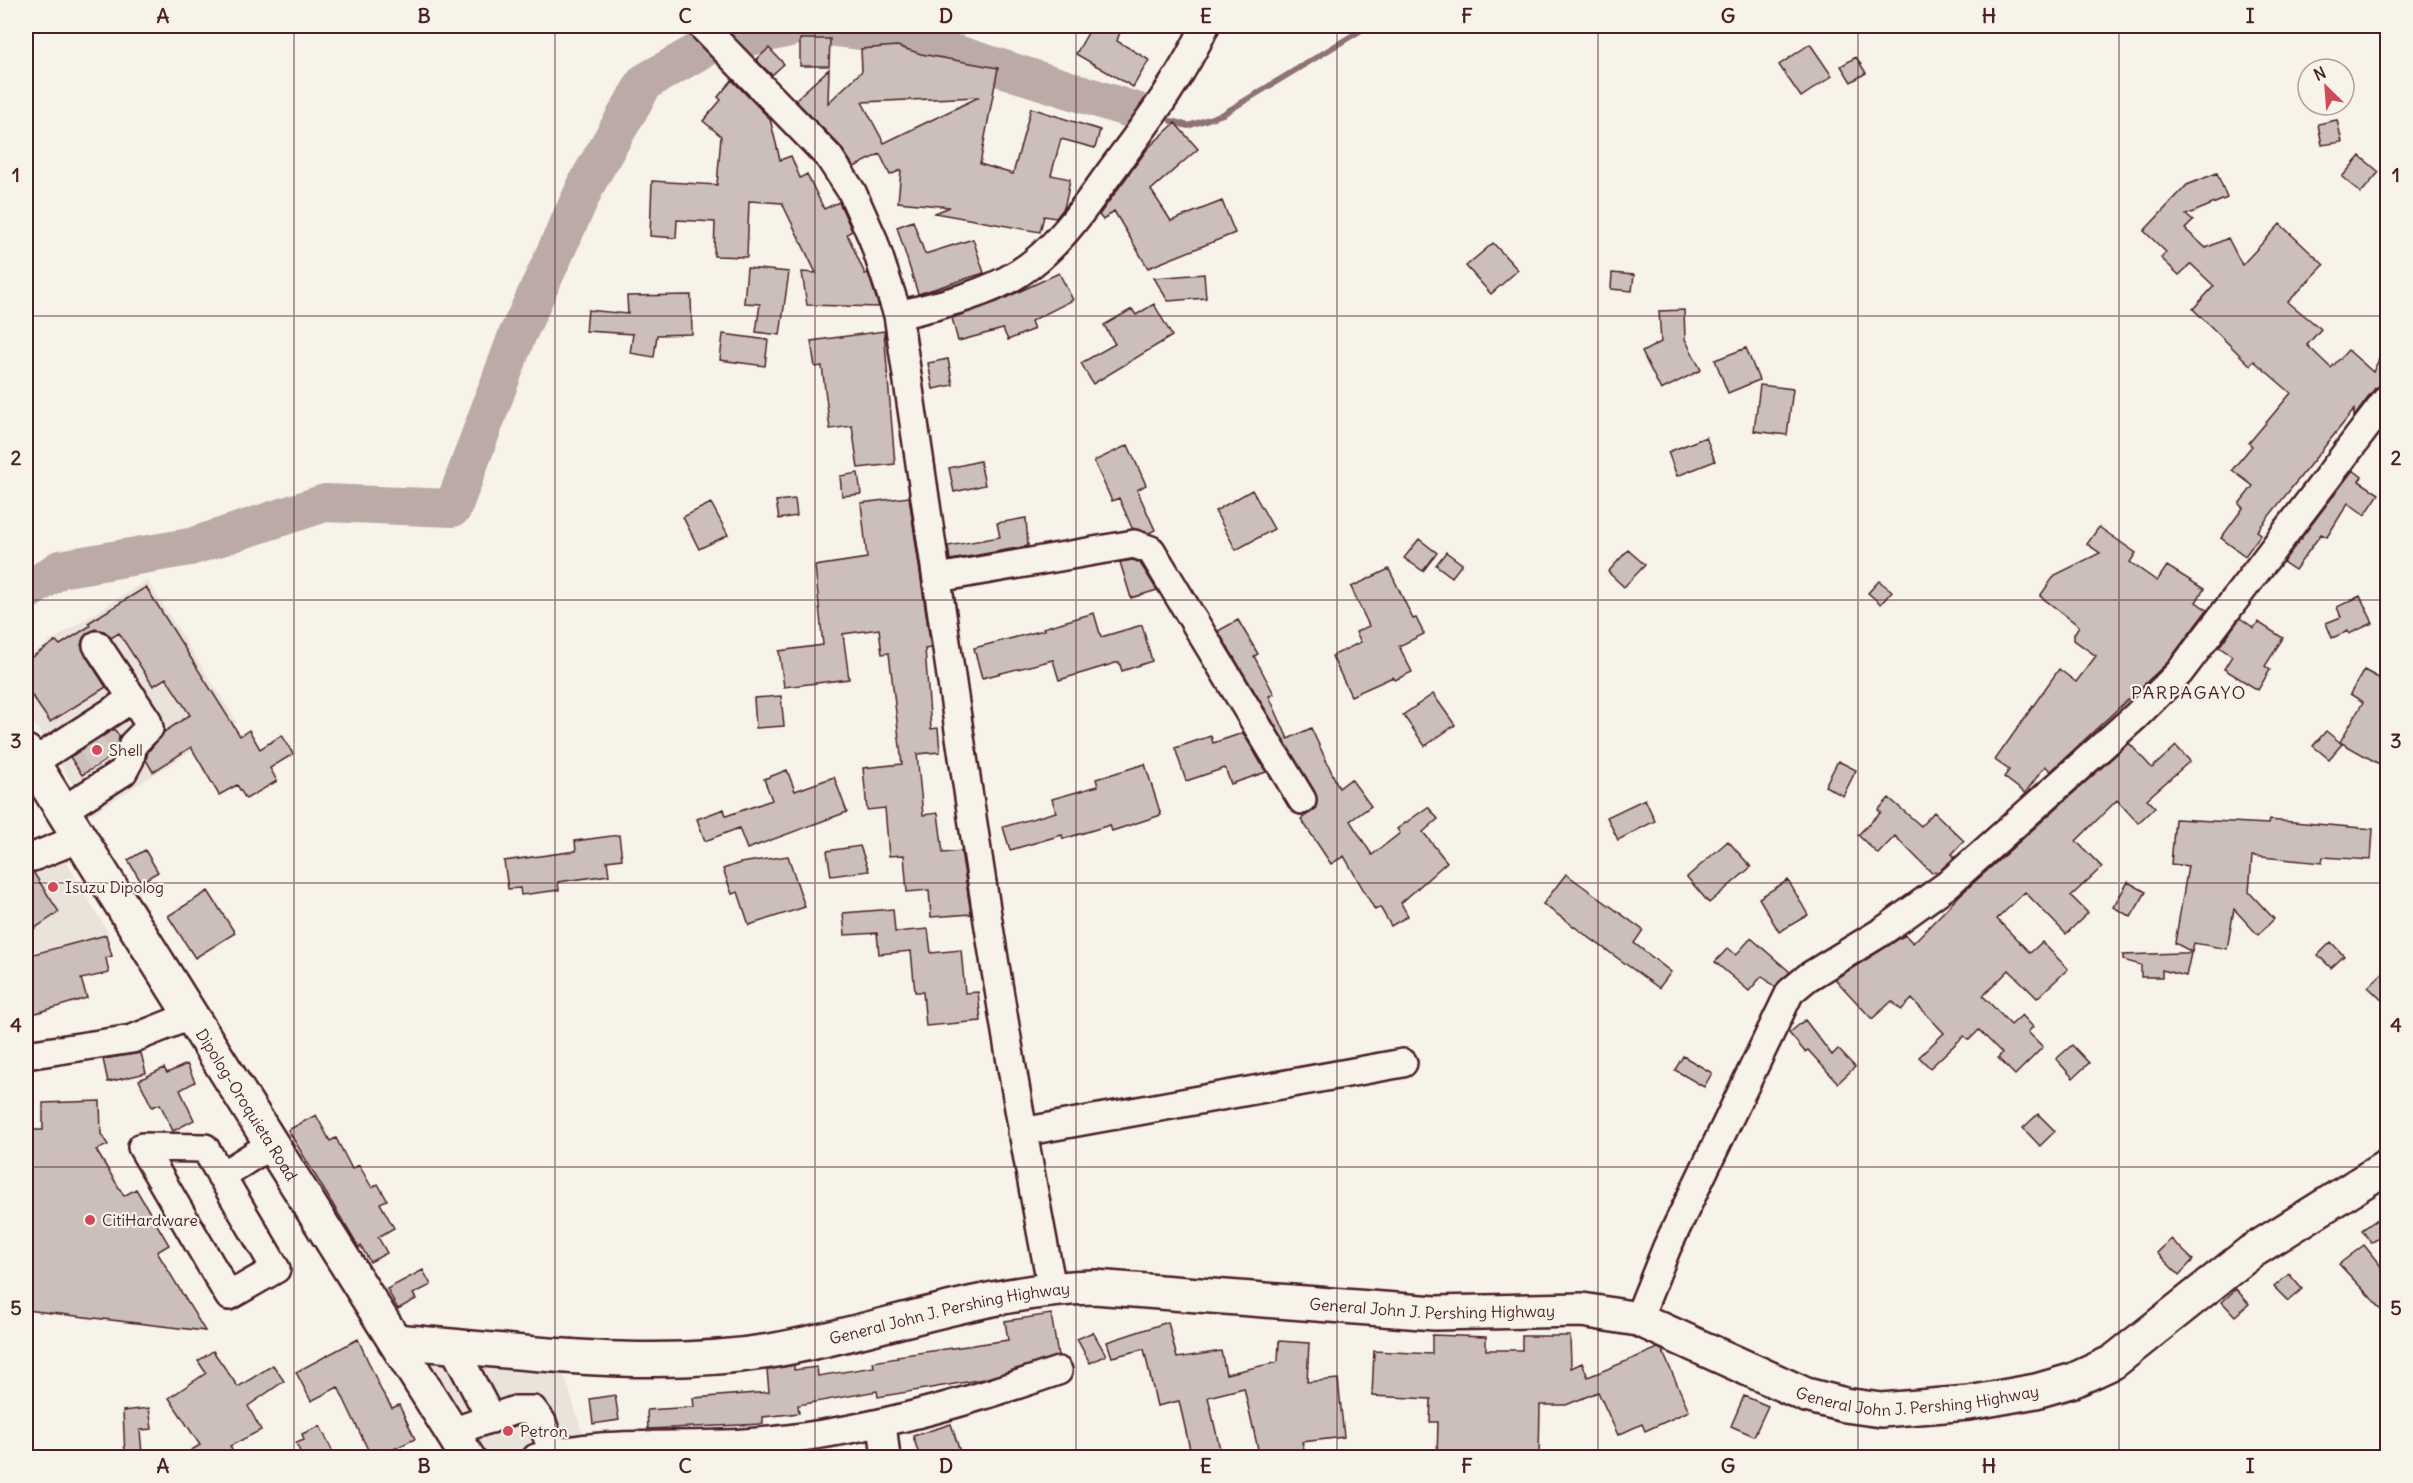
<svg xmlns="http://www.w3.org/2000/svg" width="2413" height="1483" font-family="Delius,sans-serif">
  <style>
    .built { fill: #eae3da }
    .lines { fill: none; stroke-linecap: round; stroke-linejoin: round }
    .stream { stroke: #8e7275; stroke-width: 6 }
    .river { stroke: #bcaaa7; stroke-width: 38 }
    .building { fill: #ccbfb9; stroke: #4a1f2b; stroke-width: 1.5; fill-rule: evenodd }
    .minor-tunnel { stroke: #d4c9c2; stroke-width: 27; stroke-dasharray: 27 14; stroke-linecap: butt }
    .minor-casing { stroke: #4a1f2b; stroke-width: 32 }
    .major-casing { stroke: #4a1f2b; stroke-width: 38 }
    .highway-casing { stroke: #4a1f2b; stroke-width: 38 }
    .minor { stroke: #f7f3e8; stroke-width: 27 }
    .major { stroke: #f7f3e8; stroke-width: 33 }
    .highway { stroke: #f7f3e8; stroke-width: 33 }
    .grid { fill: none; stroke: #4a1f2b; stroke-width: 1.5; stroke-opacity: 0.55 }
    .poi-dot { fill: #d1495b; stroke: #f7f3e8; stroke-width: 2 }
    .labels { text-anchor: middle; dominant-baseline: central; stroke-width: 4.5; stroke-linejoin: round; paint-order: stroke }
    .poi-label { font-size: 16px; fill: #4a1f2b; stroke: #f7f3e8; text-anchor: start }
    .street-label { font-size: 16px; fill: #4a1f2b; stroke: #f7f3e8 }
    .neighbourhood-label { font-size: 18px; letter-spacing: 1.5px; fill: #4a1f2b; stroke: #f7f3e8 }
    .neatline { fill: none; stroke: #4a1f2b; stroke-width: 2 }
    .grid-label { font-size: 20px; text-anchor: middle; font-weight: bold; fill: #4a1f2b }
  </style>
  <rect width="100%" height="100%" fill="#f7f3e8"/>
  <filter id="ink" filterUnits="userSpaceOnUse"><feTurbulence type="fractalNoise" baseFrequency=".0167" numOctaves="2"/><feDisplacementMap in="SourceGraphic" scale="12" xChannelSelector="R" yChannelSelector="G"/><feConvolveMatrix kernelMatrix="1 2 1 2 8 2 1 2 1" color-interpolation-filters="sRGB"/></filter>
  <g filter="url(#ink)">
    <path class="built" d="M147,580L237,722L92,814L26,711V657Z
      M49,833L109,934L26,955V841Z
      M431,1363L563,1370L584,1438L491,1457Z"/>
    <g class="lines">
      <path class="stream" d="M1171,121L1188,126L1223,114L1368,26"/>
      <path class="river" d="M819,26L900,36L1142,113
        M727,42L799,26
        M26,592L60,569L190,547L325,503L453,508L516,338L588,181L645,82L708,46"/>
    </g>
    <path class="building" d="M1092,26H1122L1117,41L1149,60L1133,87L1076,54Z
      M800,39H830L829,66H800Z
      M1810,44L1832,76L1801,97L1779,65Z
      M897,46L921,54L998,68L980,164L1013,174L1031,108L1100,130L1095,148L1061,139L1051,175L1070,179L1067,196L1064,208L1056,218L1044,216L1040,232L935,213L950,207L898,202L901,170L890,175L880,154L854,167L840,146L795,100L829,69L828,103L862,71L861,49ZM979,97L884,143L862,102Z
      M769,48L784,64L772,75L756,60Z
      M1856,57L1866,73L1851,82L1841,66Z
      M732,80L770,119L780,160L791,156L800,178L807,174L824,209L839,202L852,231L847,234L865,274L868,273L879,307L807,305L802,272L816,273L782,203L749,201L747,257L714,256L715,222L677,220L676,238L650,236L652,181L717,185L721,136L703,121L721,100L718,97Z
      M2337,120L2342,142L2322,145L2318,124Z
      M1175,123L1198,149L1151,190L1171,221L1222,201L1235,233L1148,268L1114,211L1103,220L1099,215L1148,148Z
      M2360,156L2379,172L2361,193L2342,177Z
      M2217,173L2227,198L2186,215L2193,221L2185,229L2206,248L2228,238L2242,265L2280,224L2311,253L2324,265L2288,302L2321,329L2307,345L2331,368L2348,350L2373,372L2388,340V383L2375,388L2354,417V410L2257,531L2261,534L2245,556L2221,538L2243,508L2239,504L2253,486L2232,470L2252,446L2249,443L2291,393L2254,361L2250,365L2193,309L2214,286L2191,264L2179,275L2161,258L2166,252L2144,231L2187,185Z
      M913,221L925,254L973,239L984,273L918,294L897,227Z
      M1493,243L1518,270L1491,294L1466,266Z
      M747,268L789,272L780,335L756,332L760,304L744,303Z
      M1059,273L1073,300L1031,321L1034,329L1008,340L1003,329L958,341L952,318L997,302Z
      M1612,273L1634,275L1632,291L1611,289Z
      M1204,274L1206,298L1168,301L1154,278Z
      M691,295L692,334L657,335L654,357L630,353L633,334L586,331L588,310L628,314L627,296Z
      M1154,304L1172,336L1093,384L1081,363L1115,344L1104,325L1132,309L1136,315Z
      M1684,310L1685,339L1701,370L1661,390L1642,352L1661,342L1659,311Z
      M884,331L895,464L858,468L852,426L830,429L822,366L815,367L811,341Z
      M723,334L768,340L765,366L720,360Z
      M1746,348L1759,380L1728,393L1715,360Z
      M948,359L953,385L933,389L928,363Z
      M1760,385L1793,389L1787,435L1754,431Z
      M1706,437L1715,461L1677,476L1668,452Z
      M1128,445L1146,485L1137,490L1155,530L1149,533L1132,528L1119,498L1112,501L1094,461Z
      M980,461L985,485L954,492L949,468Z
      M2353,470L2362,477L2359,481L2379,494L2365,515L2348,503L2327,537L2321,534L2295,570L2283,562Z
      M858,473L861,494L842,496L840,476Z
      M1252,490L1274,529L1236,550L1215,511Z
      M909,497L931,648L925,649L931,729L938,728L940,752L917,754L923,815L938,813L943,853L961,851L971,914L931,917L929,890L907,892L904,855L889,856L885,808L867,810L863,768L902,764L889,653L882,654L879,629L843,634L849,679L784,687L779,651L823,645L815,566L867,558L861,503Z
      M795,499L797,516L779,519L776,501Z
      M711,503L728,535L699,549L683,517Z
      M1026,518L1028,546L950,560L948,546L1000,537L997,523Z
      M2099,527L2136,553L2130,562L2157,581L2167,566L2204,589L2196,602L2207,610L2167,663L2051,771L2045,766L2025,793L2004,777L2009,770L1995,760L2059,669L2076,682L2096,656L2074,640V634L2079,626L2040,596L2055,575L2100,553L2087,544Z
      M1419,539L1437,553L1423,571L1404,558Z
      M1628,550L1645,565L1624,587L1608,572Z
      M1446,552L1462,564L1452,577L1436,565Z
      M1133,560L1140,563L1157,590L1131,598L1120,562Z
      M1389,569L1413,619L1416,618L1424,634L1399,646L1412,672L1395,680L1393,677L1351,696L1332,656L1361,642L1356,632L1369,626L1351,587Z
      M1879,581L1892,591L1881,604L1868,593Z
      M146,587L240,736L249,730L260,749L282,735L293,754L270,768L277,781L246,799L237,785L219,795L191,747L153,772L146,760L148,752L164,732L190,715L166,678L153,686L119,633L111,638L104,631L95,629L83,638L81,645L84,653L106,687L50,722L26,687V661L56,641L60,645L90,626L88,623Z
      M2360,596L2373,623L2349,634L2348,631L2332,638L2326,623L2341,617L2337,607Z
      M1094,613L1101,637L1142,625L1152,661L1122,671L1119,662L1059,680L1053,660L982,678L974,648L1044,630L1043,628Z
      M2240,618L2254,628L2258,622L2283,638L2265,666L2270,670L2258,690L2224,669L2232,656L2219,647Z
      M1238,620L1258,654L1254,656L1274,694L1269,696L1288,739L1311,728L1339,788L1351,779L1371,806L1350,821L1372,855L1400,833L1397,829L1428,807L1438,819L1423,832L1447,862L1401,903L1408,916L1391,926L1380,907L1375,910L1344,856L1331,864L1301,819L1317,808L1315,792L1218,631Z
      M2364,670L2388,683V753L2381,765L2340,742L2363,702L2350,694Z
      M1433,694L1455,725L1425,746L1403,715Z
      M781,696L784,726L756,728L754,698Z
      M114,729L120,737L115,754L82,775L70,757Z
      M2326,731L2342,744L2329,759L2313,746Z
      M1243,733L1266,772L1231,784L1225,768L1186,781L1175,748L1211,736L1213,743Z
      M2129,743L2152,768L2176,746L2190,761L2147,799L2155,807L2138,823L2117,800L2076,841L2102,867L2071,896L2088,913L2066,934L2025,892L1997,919L2030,953L2042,942L2068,969L2037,998L2009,970L1983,996L2011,1025L2022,1015L2033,1027L2028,1032L2043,1047L2015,1075L1998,1058L2002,1053L1979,1030L1969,1040L1964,1036L1930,1068L1919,1057L1944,1033L1912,999L1901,1010L1892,1001L1872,1019L1835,979L1905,935L1913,943L1960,895Z
      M1838,761L1856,770L1843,796L1825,786Z
      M1145,764L1161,815L1112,831L1110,825L1063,839L1062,835L1010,850L1003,827L1056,812L1052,799L1098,786L1096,779Z
      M787,770L795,791L834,777L847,812L747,849L739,828L705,841L697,819L724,809L726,816L772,800L764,779Z
      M1889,798L1921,826L1934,812L1964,841L1952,854L1955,857L1937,873L1935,871L1932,873L1895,836L1878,854L1858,835L1881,812L1878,810Z
      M1645,799L1655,821L1618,840L1607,817Z
      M2175,819L2268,824L2269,820L2373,829L2371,860L2323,857L2322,863L2252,856L2249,892L2274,919L2258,935L2234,909L2227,949L2194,943L2192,952L2175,943L2188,866L2171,864Z
      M619,835L622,859L607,861L609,875L558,882L559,890L521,895L520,888L508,889L504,861L576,851L575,841Z
      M1728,841L1751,867L1709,903L1687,877Z
      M860,846L869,871L831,876L827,851Z
      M145,850L158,872L141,882L128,860Z
      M788,856L805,907L749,925L738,892L732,894L723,869L740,863Z
      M26,870L33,872L59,912L26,934Z
      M1566,874L1643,930L1634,943L1671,972L1659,988L1543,904Z
      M1788,880L1808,915L1779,932L1759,898Z
      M2128,882L2146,892L2131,917L2113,907Z
      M208,891L235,933L195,958L168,916Z
      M893,909L895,932L928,929L931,953L961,950L965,993L978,992L981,1021L926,1026L923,992H915L911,951L879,954L877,933L845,935L843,913Z
      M106,935L112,956L106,958L109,973L81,979L87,998L26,1016V956Z
      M1751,938L1790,972L1775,987L1762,976L1749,991L1715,962L1728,948L1736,955Z
      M2331,942L2344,956L2331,968L2318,955Z
      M2180,953H2191L2186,976L2162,970V977H2141V965L2123,960V955Z
      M2388,968V1006L2368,987Z
      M1805,1020L1832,1055L1838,1049L1855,1067L1838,1083L1808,1050L1805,1052L1789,1033Z
      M2072,1045L2089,1063L2073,1078L2056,1059Z
      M141,1053L146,1073L108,1082L103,1059Z
      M1683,1056L1712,1073L1704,1087L1675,1070Z
      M187,1064L195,1082L180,1090L194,1120L173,1131L160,1104L152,1107L139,1080L164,1068L167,1073Z
      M100,1101L101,1134L108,1145L96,1150L124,1196L136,1189L169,1245L157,1252L205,1331L26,1310V1130H43V1103Z
      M2038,1114L2055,1131L2040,1146L2023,1128Z
      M316,1115L330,1141L336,1138L352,1169L359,1165L372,1188L378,1184L387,1200L380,1203L394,1228L378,1237L387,1253L370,1262L361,1246L359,1248L288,1130Z
      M2388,1212V1232L2371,1243L2362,1230Z
      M2171,1239L2193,1260L2179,1275L2157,1253Z
      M2364,1245L2388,1275V1316L2339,1264Z
      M423,1270L431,1285L413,1294L416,1299L398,1309L387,1289Z
      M2289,1274L2302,1289L2288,1301L2274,1287Z
      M2236,1289L2249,1304L2235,1316L2222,1302Z
      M1051,1314L1058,1356L984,1379L878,1397L877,1391L798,1405L799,1413L763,1417V1424L648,1429L647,1410L694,1407L693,1398L769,1392L767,1370L794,1365V1370L817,1367L818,1376L874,1367L873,1362L898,1358L897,1356L1008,1340L1005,1321Z
      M1168,1322L1177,1358L1221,1351L1226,1374L1278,1362L1279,1341L1309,1343L1307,1382L1338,1379L1344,1437L1302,1442L1306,1458H1260L1244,1388L1208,1397L1222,1458H1192L1179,1401L1157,1406L1144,1349L1112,1357L1107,1342Z
      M1093,1332L1106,1355L1090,1363L1077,1339Z
      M1432,1335L1486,1337V1350H1522V1336H1570L1571,1368L1582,1363L1588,1377L1658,1348L1662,1350L1689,1411L1645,1431L1642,1424L1618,1435L1598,1392L1566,1405H1540L1539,1458H1437L1438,1422H1430L1431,1399L1372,1396L1374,1351L1432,1354Z
      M358,1339L381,1390L392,1408L399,1405L415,1439L375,1458H372L338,1387L311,1401L296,1372Z
      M213,1351L238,1387L273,1365L284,1381L248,1406L261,1430L230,1446L236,1458H178L200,1445L169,1398L206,1373L198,1361Z
      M615,1395L619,1420L593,1424L590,1399Z
      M1744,1396L1768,1406L1754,1436L1731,1426Z
      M149,1408L152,1429L140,1430L142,1454L125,1456L123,1411Z
      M951,1424L962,1458H920L913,1436Z
      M320,1426L336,1458H303L296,1443L304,1440L302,1434Z"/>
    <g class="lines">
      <path class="minor-tunnel" d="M88,740L102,762"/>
      <g class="minor-casing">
        <path id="minor" d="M702,26L829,157L852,192L873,239L898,315C947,640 989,966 1052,1288
          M898,315C939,305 983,296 1019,273C1058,248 1084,208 1111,171C1145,125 1181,79 1205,26
          M938,578L1134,544L1151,550L1302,800
          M32,763L133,698
          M62,811L123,772L130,759L133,744L149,728L147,720L97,645
          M33,857L80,838
          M26,1055L132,1039L192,1015
          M1022,1132L1403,1063
          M142,1147L205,1148L276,1269L229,1296Z
          M221,1176L272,1144
          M1638,1319L1667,1247L1790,992L1808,977L1883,931L1947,885L2136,716L2179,673L2388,398
          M453,1346L491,1419
          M882,1423L886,1458
          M452,1432L515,1410H533L542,1422L553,1453
          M536,1458C601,1439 677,1448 744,1443C851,1436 957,1406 1058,1371"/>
      </g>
      <g class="major-casing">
        <g id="major">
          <path id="s1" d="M395,1341C519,1351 646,1371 770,1351C876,1333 986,1289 1094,1287L1435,1313L1582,1310L1638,1319L1806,1395L1845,1405L1881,1410L1969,1403L2036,1391L2074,1380L2113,1362L2251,1252L2388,1166"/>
        </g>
      </g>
      <g class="highway-casing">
        <g id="highway">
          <path id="s2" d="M26,752L468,1458"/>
        </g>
      </g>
      <use href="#minor" class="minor"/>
      <use href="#major" class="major"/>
      <use href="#highway" class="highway"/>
    </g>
  </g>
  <path class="grid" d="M294,26V1458M555,26V1458M815,26V1458M1076,26V1458M1337,26V1458M1598,26V1458M1858,26V1458M2119,26V1458M26,316H2388M26,600H2388M26,883H2388M26,1167H2388"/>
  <g class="poi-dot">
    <circle cx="97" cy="750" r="6"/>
    <circle cx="53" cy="887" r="6"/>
    <circle cx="90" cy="1220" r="6"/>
    <circle cx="508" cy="1431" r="6"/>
  </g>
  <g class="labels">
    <g class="poi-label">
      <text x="109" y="750">Shell</text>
      <text x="65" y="887">Isuzu Dipolog</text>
      <text x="102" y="1220">CitiHardware</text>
      <text x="520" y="1431">Petron</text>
    </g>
    <g class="street-label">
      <text stroke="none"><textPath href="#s2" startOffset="416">Dipolog-Oroquieta Road</textPath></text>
      <text stroke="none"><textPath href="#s1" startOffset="1046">General John J. Pershing Highway</textPath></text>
      <text stroke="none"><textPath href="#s1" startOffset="560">General John J. Pershing Highway</textPath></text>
      <text stroke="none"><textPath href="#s1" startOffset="1550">General John J. Pershing Highway</textPath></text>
    </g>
    <g class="neighbourhood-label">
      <text x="2189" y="692">PARPAGAYO</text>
    </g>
  </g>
  <rect width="2413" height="1483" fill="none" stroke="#f7f3e8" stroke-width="66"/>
  <g transform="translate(2326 87) rotate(335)"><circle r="28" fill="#f7f3e8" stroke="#b29e9c" stroke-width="1.5"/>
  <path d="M0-4.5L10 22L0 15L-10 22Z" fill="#d1495b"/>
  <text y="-9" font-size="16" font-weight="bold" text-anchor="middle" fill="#4a1f2b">N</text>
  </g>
  <rect x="33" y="33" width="2347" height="1417" class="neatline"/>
  <g class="grid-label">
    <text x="163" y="23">A</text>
    <text x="424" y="23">B</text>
    <text x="685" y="23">C</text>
    <text x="946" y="23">D</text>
    <text x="1206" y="23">E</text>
    <text x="1467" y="23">F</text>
    <text x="1728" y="23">G</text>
    <text x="1989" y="23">H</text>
    <text x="2250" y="23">I</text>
    <text x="16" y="182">1</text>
    <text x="2396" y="182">1</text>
    <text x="16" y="465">2</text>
    <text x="2396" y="465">2</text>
    <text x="16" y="748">3</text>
    <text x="2396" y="748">3</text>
    <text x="16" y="1032">4</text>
    <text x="2396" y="1032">4</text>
    <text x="16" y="1315">5</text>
    <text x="2396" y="1315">5</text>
    <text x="163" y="1473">A</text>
    <text x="424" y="1473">B</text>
    <text x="685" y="1473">C</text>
    <text x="946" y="1473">D</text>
    <text x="1206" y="1473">E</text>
    <text x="1467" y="1473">F</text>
    <text x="1728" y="1473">G</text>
    <text x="1989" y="1473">H</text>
    <text x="2250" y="1473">I</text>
  </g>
</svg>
